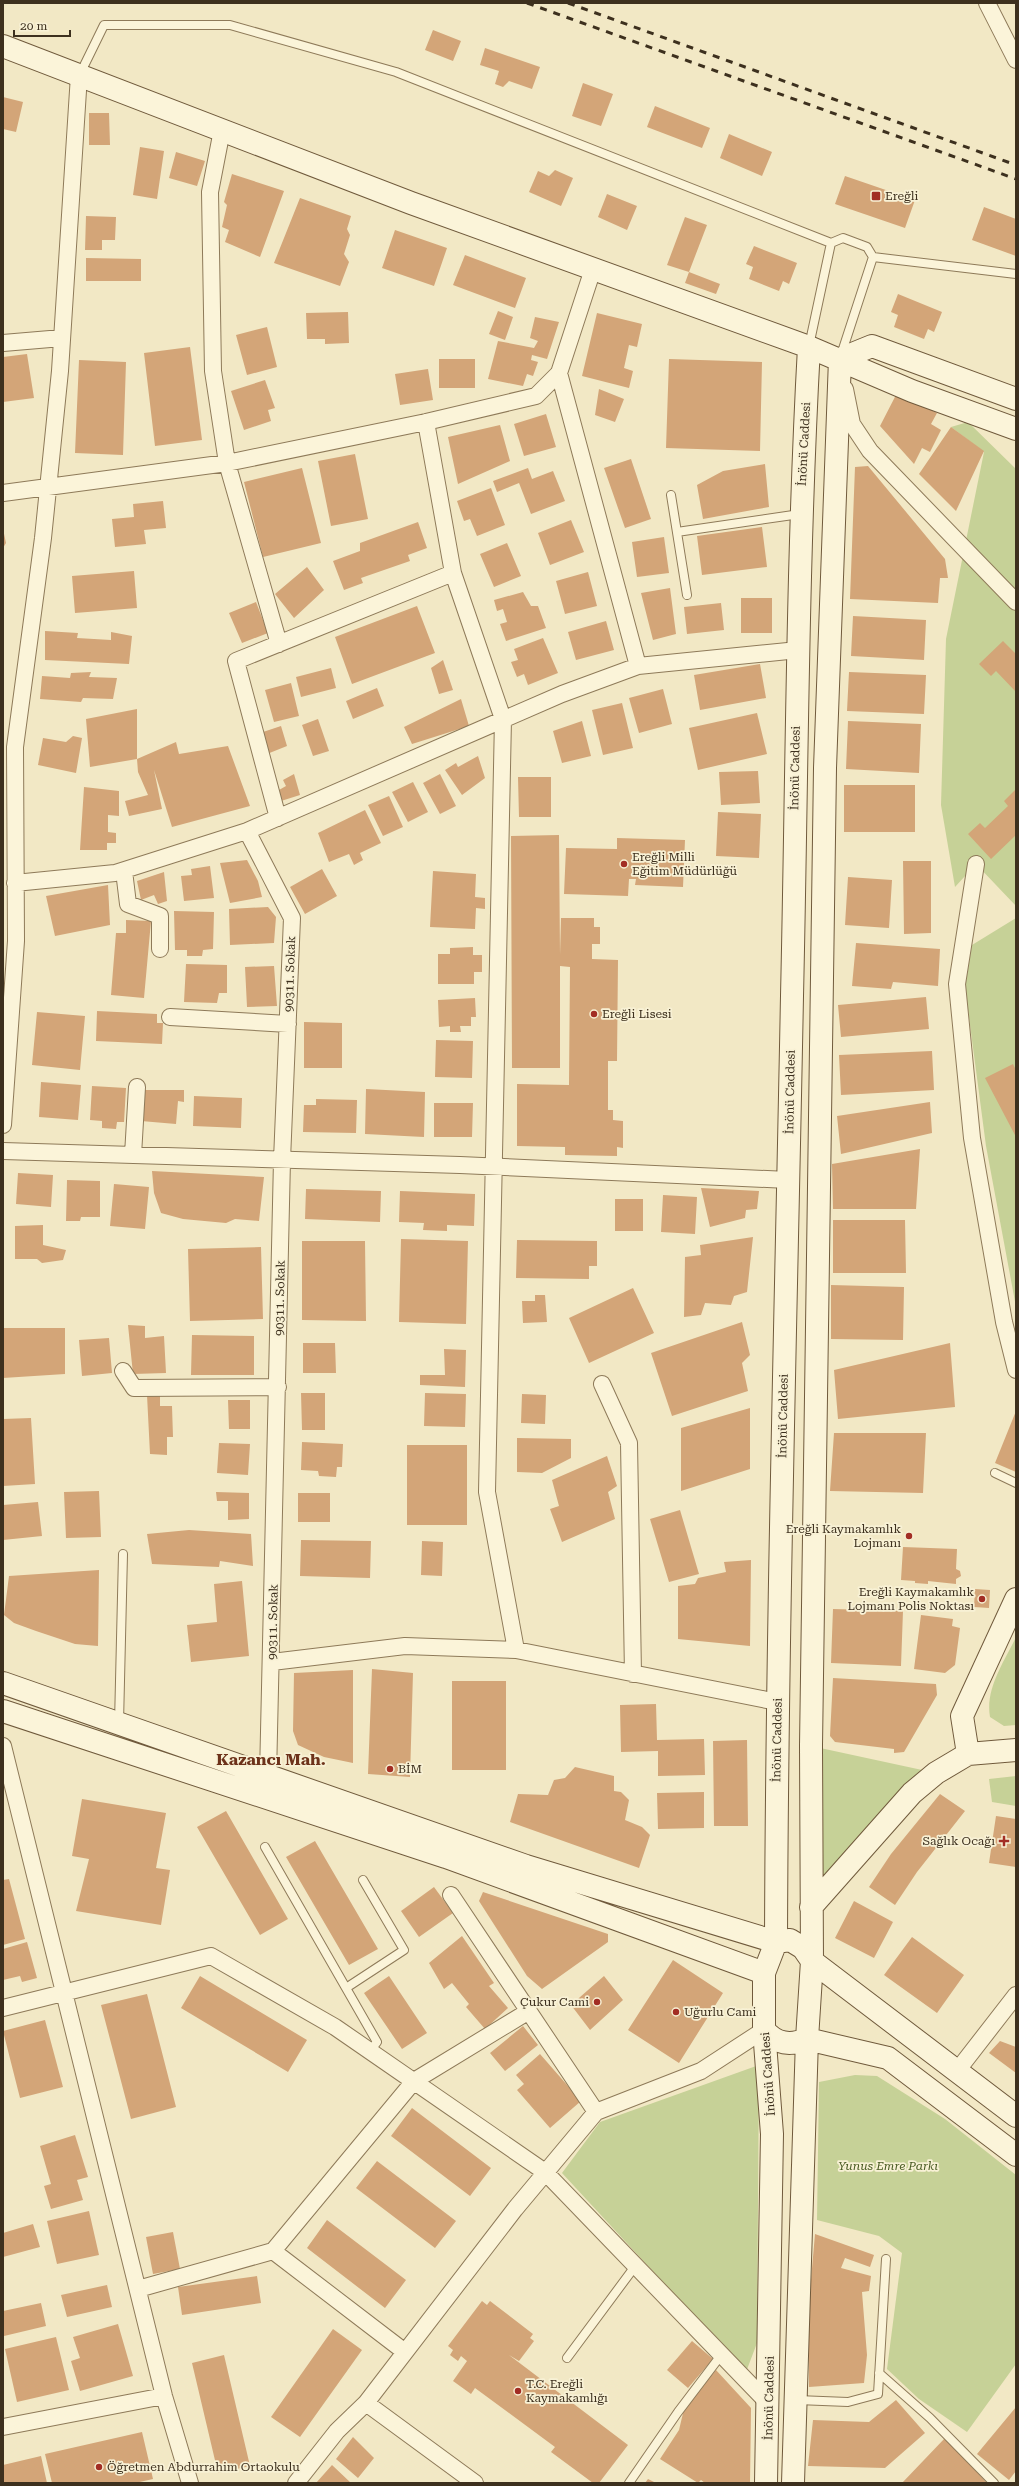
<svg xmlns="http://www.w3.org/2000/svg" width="1019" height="2486" font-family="'Roboto Serif',serif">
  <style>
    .green { fill: #c6d197 }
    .building { fill: #d3a578 }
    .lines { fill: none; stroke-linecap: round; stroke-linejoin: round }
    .service-casing { stroke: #8e7a59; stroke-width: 10 }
    .minor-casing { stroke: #8e7a59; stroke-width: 18 }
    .secondary-casing { stroke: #705a3c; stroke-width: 24 }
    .service { stroke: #fbf4d9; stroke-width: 8 }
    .minor { stroke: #fbf4d9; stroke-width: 16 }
    .secondary { stroke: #fbf4d9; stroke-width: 22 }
    .rail { stroke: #3d301e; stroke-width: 3; stroke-dasharray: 7 7; stroke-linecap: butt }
    .poi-dot { fill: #a22d24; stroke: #f8f1d5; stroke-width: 1.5 }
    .labels { text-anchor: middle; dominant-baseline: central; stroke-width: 3.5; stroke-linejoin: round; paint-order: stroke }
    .poi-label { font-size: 12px; fill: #3d301e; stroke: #f8f1d5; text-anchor: start }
    .street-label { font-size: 12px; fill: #3d301e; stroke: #f8f1d5 }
    .park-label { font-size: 12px; font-style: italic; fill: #495b23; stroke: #f8f1d5 }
    .district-label { font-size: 16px; font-weight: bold; fill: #6d321a; stroke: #f8f1d5 }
  </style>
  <rect width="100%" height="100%" fill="#f2e8c5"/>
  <path class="green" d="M968,422L1016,469V906L976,864L955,887L941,805L946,639L984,452L951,427Z
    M1016,918V1307L986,1146L965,987L972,945Z
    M1016,1637V1725L1004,1726L990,1717C985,1689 1004,1662 1016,1637Z
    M811,1746L936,1773L811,1907Z
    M1016,1776V1806L992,1802L989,1779Z
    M759,2065L757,2343L746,2372L562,2173L600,2122Z
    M855,2075L877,2076L945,2119L1016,2175V2364L967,2432L919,2399L887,2369L902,2253L879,2236L817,2220L819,2082Z"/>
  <path class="building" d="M433,30L461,41L453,61L425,50Z
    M485,48L540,67L532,89L509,81L503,87L495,84L499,71L480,65Z
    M583,83L613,94L601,126L572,116Z
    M3,97L23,102L16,132L3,129Z
    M655,106L710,128L702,148L647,127Z
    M89,113H109L110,145H89Z
    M729,134L772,152L762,176L720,158Z
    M140,147L164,151L157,199L133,195Z
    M176,152L205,161L197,186L169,178Z
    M555,170L573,178L561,206L529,192L538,171L549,176Z
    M232,174L284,191L260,257L225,242L229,230L222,227L227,205L224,202Z
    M845,176L915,200L905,228L835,204Z
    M607,194L637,206L627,230L598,217Z
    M300,198L351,216L347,229L350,235L344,254L349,262L340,286L274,263Z
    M984,207L1016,219V256L972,240Z
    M86,216L116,217L115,240H102V250H85Z
    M685,217L707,225L689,272L720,284L716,294L685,283L689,272L667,265Z
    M395,230L447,248L434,286L382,268Z
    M754,246L797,263L789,284L783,281L779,291L749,279L753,267L746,264Z
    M465,255L526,278L515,308L453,285Z
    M86,258L141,259V281H86Z
    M898,294L942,312L934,332L928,329L924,339L894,327L898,315L891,312Z
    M498,311L513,317L505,340L489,334Z
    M348,312L349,343L325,344V339H307L306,313Z
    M597,313L642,324L637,347L629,345L624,368L633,371L629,388L582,376Z
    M535,317L559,322L547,359L532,355L531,360L538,362L533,376L527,374L523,386L488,379L498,341L534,348L538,341L530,338Z
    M267,327L277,367L247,375L236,335Z
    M190,347L202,440L155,446L144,353Z
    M27,354L34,398L3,402V357Z
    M439,359H475V388H439Z
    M669,359L762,362L760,451L666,448Z
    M79,360L126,362L123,455L75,453Z
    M428,369L433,400L400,405L395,374Z
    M265,380L275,408L268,410L271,421L244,430L231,391Z
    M599,389L624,399L615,422L595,415Z
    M897,393L937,413L931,424L941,430L930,452L922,448L914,464L880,426Z
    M546,414L556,447L524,456L514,424Z
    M500,425L510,461L458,484L448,437Z
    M951,427L984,451L956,511L919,474Z
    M355,454L368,519L331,526L318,461Z
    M631,459L651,519L625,528L604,468Z
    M765,464L769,507L703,519L697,485L723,471Z
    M868,466L945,559L948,578H940L938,603L850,599L855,467Z
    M302,468L321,543L263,557L244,482Z
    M528,468L532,479L553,471L565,501L531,514L519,483L497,492L493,481Z
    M491,488L505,525L477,536L470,519L464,521L457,501Z
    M163,501L166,528L144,530L146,544L115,547L112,519L134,517L133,504Z
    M571,520L584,552L550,565L538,533Z
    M418,522L427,548L408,555L410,561L361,578L363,583L344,590L333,561L360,551V543Z
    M762,527L767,567L702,575L697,536Z
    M3,529L6,543L3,548Z
    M664,537L669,573L637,577L632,542Z
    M507,543L521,576L494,587L480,554Z
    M307,567L324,590L294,618L275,594Z
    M134,571L137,608L75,613L72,576Z
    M588,572L597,606L565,614L556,581Z
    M670,588L676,634L653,640L641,593Z
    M523,592L531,606H538L546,628L506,641L500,624L507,622L503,609L497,611L494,600Z
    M741,598H772V633H741Z
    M256,602L268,633L242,643L229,613Z
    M721,603L724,630L687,634L684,607Z
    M417,606L435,653L352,684L335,637Z
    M853,616L926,620L924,660L851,656Z
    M606,621L614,650L576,660L568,632Z
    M45,631L78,633L77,638L111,640V632L132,636L129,664L45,660Z
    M543,638L558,673L528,685L524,674L517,677L511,662L518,660L514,649Z
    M1003,641L1016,654V692L996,671L991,676L979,664Z
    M443,660L453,690L439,694L431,668Z
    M760,664L766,698L700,710L694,675Z
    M331,668L336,688L301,697L296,677Z
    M91,672L89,677L117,678L113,699L83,698L81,702L40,699L42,676L70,678L71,673Z
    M849,672L926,675L924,714L847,711Z
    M291,683L299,716L274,722L265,690Z
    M377,688L384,706L353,719L346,701Z
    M663,689L672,724L639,733L629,698Z
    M461,699L469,726L412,744L404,727Z
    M622,703L633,748L603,755L592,710Z
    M137,709V759L90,767L86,719Z
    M757,713L767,754L698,770L689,728Z
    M318,719L329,751L313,756L302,725Z
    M582,721L591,756L562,763L553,731Z
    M848,721L921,724L919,773L846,769Z
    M281,726L287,746L267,754L260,733Z
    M73,736L82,738L76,773L38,765L43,738L66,742Z
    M176,742L179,754L228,746L250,806L172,827L154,770L162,809L129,816L125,801L148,795L138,772L137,759Z
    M478,756L485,778L462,795L445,770L456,763L458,767Z
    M758,771L760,803L721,805L719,772Z
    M294,774L300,795L281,801L279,790L286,786L283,780Z
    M440,774L456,806L440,814L423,783Z
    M518,777H551V817H519Z
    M413,782L428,812L408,822L392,792Z
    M844,785H915V832H844Z
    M84,787L119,791V816L108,815V832L116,833V843H107V850H80Z
    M1016,789V835L991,859L968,834L980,823L985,828L1008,806L1004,801Z
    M389,796L403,827L383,836L368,805Z
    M365,810L381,843L360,853L363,860L354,865L349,854L329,862L318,833Z
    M718,812L761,814L759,858L716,856Z
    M559,835L560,955L561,918H594V927H600V944H592V959L618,960L617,1061H608V1110H613V1120L623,1121V1148L617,1147V1156L565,1155V1147L517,1146V1084L569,1085L570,967L560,966V1068H512L511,836Z
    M617,838L685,840L683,887L635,885L636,879H629L628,896L564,894L566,848L617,849Z
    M247,860L258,881L262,897L230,903L220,863Z
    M903,861H931V933L904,934Z
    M210,866L214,898L184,901L181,876L192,875L191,869Z
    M322,869L337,896L305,914L290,887Z
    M433,871L476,874L475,897L485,898V909L476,908L475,929L430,927Z
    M164,872L167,901L158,904L154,895L141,900L137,881Z
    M848,877L892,880L889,928L845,925Z
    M108,885L110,925L55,936L46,896Z
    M268,907L276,917L274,943L230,945L229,909Z
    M174,911L214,912L213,949L203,950L202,956H187V950H175Z
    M126,920L151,921L144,998L111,995L116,933H126Z
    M856,943L940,949L938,986L893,982L891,989L852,986Z
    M473,947V955H482V972H474V984H438V954H450V948Z
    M186,964L227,965V993H219L217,1003L184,1002Z
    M274,966L277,1006L247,1007L245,967Z
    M926,997L929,1029L841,1037L838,1005Z
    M475,998L476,1017H471V1026H460L461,1032H450V1026L439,1027L438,1000Z
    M97,1011L157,1014V1023H163L162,1044L96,1041Z
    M37,1012L85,1016L80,1070L32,1065Z
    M304,1022L342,1023V1068H304Z
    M436,1040L473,1041L472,1078L435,1077Z
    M932,1051L934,1090L841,1095L839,1055Z
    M1013,1064L1016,1070V1137L985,1078Z
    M41,1082L81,1085L78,1120L39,1117Z
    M92,1086L126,1088L124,1122H117L116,1129L102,1128V1121L90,1120Z
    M366,1089L425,1092L424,1137L365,1134Z
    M144,1090H184V1102L178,1101L176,1124L141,1121Z
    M194,1096L242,1098L241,1128L193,1126Z
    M316,1099L357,1100L356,1133L303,1132L304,1105H316Z
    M930,1102L932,1133L841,1154L837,1116Z
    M434,1103H473L472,1137H434Z
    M920,1149L916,1209H833L832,1164Z
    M152,1171L264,1177L259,1221L235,1219L226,1223L183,1219L161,1213L154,1193Z
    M18,1173L53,1175L51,1207L16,1204Z
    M67,1180L100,1181V1217H81L80,1221H66Z
    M114,1184L149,1187L145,1229L110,1226Z
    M701,1188L759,1191L757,1209L746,1210L745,1218L710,1227Z
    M306,1189L381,1191L380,1222L305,1219Z
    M400,1191L475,1194L474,1226L447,1225V1231L423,1230L424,1223L399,1222Z
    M663,1195L697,1197L695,1234L661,1232Z
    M615,1199H643V1231H615Z
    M833,1220H905L906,1273H833Z
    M43,1225V1245L66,1250L63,1260L42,1263L37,1259H15V1226Z
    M753,1237L747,1292L734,1296L731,1305L705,1303L701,1315L684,1317L685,1257L701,1255L700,1245Z
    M401,1239L468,1241L466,1324L399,1322Z
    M517,1240L597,1241V1266H589V1279L516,1278Z
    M302,1241H365L366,1321L302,1320Z
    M261,1247L263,1319L190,1321L188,1249Z
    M831,1285L904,1287L903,1340L831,1339Z
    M633,1288L654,1333L589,1363L569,1318Z
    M535,1295H545L547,1322L523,1323L522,1301H535Z
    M742,1322L750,1355L742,1363L748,1391L672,1416L651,1353Z
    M128,1325L145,1326V1338L164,1336L166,1373L133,1374Z
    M3,1328H65V1374L3,1378Z
    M192,1335L254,1336V1375H191Z
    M109,1338L112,1373L82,1376L79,1340Z
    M303,1343H335L336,1373H303Z
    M950,1343L955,1407L838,1419L834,1370Z
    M444,1349L466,1350L465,1387L420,1385V1375H445Z
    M301,1393H325V1430H302Z
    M425,1393L466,1394L465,1427L424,1426Z
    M160,1394V1406H172L173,1437H167V1455L150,1454L147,1395Z
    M522,1394L546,1395L545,1424L521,1423Z
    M228,1400H250V1429H229Z
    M750,1408V1469L681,1491V1428Z
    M1016,1411V1472L995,1463Z
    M31,1418L35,1484L3,1486V1419Z
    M834,1433H926L923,1493L830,1491Z
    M517,1438L571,1439V1458L542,1473L517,1472Z
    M302,1442L343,1444L342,1467H337L336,1477L319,1476L318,1471L301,1470Z
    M219,1443L250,1444L248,1475L217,1473Z
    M407,1445H467V1525H407Z
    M607,1456L617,1486L608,1492L615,1519L562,1542L550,1509L559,1506L552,1480Z
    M99,1491L101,1537L66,1538L64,1492Z
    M216,1492L249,1493V1519L228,1520V1501H217Z
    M298,1493H330V1522H298Z
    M38,1502L42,1536L3,1540V1505Z
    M680,1510L699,1574L669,1582L650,1519Z
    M189,1530L251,1534L253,1566L220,1561L219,1567L152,1564L147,1534Z
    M301,1540L371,1541L370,1578L300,1576Z
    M422,1541L443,1542L442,1576L421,1575Z
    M903,1547L957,1549L956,1569L960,1571L961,1576L956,1579V1584L928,1581V1584L915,1583V1581L901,1580Z
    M751,1560L750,1646L678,1639V1586L695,1584L698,1578L726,1572L724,1562Z
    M99,1570L98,1646L75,1644L36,1631L14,1623L4,1615L9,1576Z
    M242,1581L249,1656L191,1662L187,1625L217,1622L214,1584Z
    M975,1589L990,1590L989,1608L974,1607Z
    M833,1609L903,1611L901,1666L831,1663Z
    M921,1615L953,1619L952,1626L960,1628L955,1665L945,1673L914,1669Z
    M372,1669L413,1673L410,1777L368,1774Z
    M353,1670V1763L324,1757L298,1745L293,1731L294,1673Z
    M833,1678L936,1684L937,1695L904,1752L894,1753V1749L835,1742L830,1736Z
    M452,1681H506V1770H452Z
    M656,1704L657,1740L704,1739L705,1775L658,1776V1751L621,1752L620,1705Z
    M747,1740L748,1826H714L713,1741Z
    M575,1767L614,1776V1791L621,1792L629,1800L625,1820L642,1827L650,1835L639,1868L510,1822L518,1794L548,1795L554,1780L565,1778Z
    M704,1792V1828L658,1829L657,1793Z
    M940,1794L965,1811L917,1872L895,1905L869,1887L891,1854Z
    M82,1799L166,1813L156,1868L170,1870L161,1925L76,1911L89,1859L72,1856Z
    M226,1811L288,1919L260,1935L197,1827Z
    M996,1816L1016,1819V1867L989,1863Z
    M315,1841L378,1949L349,1965L286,1857Z
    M9,1879L25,1939L3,1945V1880Z
    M434,1887L453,1913L419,1937L401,1911Z
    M483,1892L608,1934V1942L542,1989L527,1976L479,1901Z
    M854,1901L893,1922L874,1958L835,1938Z
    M462,1936L494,1983L489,1986L508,2008L485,2029L466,2007L469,2004L452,1983L444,1989L429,1963Z
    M912,1937L964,1975L937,2013L884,1975Z
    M27,1942L37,1978L22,1982L20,1976L3,1980V1949Z
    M673,1960L723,1993L679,2063L628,2030Z
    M200,1976L307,2040L288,2072L181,2008Z
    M389,1976L427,2033L402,2049L364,1993Z
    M604,1976L623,2000L590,2030L571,2005Z
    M147,1994L176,2107L131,2119L101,2005Z
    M45,2020L63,2087L20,2098L3,2031Z
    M523,2026L538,2045L505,2071L490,2053Z
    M1000,2041L1016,2047V2073L989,2053Z
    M540,2054L581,2101L550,2128L517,2090L524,2084L516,2075Z
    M412,2108L491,2168L470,2196L391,2136Z
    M75,2135L88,2177L77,2180L83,2200L51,2209L44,2186L51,2184L40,2146Z
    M377,2161L456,2221L435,2248L356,2188Z
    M89,2211L99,2255L57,2264L47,2221Z
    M327,2220L406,2280L385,2308L307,2248Z
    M33,2224L40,2247L3,2257V2233Z
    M173,2232L180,2269L153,2274L146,2237Z
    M815,2234L874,2255L870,2267L845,2258L841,2268L871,2276L869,2291L862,2292L867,2355L864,2383L809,2387V2303Z
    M257,2276L261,2303L182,2315L178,2287Z
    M107,2285L112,2307L67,2317L61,2295Z
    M482,2301L487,2305L490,2301L533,2334L530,2338L534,2341L519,2361L509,2355L628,2445L599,2483H593L551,2452L555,2447L475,2388L471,2394L453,2381L467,2361L461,2356L458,2361L450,2355L453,2350L448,2346Z
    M41,2303L46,2326L4,2336L3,2311Z
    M118,2324L133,2376L80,2391L71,2361L80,2358L73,2337Z
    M333,2329L362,2350L300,2437L271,2417Z
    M56,2337L69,2390L17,2402L5,2349Z
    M692,2341L713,2359L688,2388L667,2370Z
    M224,2355L250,2466L218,2473L192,2363Z
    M716,2370L751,2408L750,2483H705L701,2480L698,2483L660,2459L679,2430L684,2409Z
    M896,2400L925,2433L885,2468L808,2466L813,2420L869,2422Z
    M1016,2407V2471L1009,2480L977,2454Z
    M142,2432L153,2479L135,2483H52L45,2454Z
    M353,2437L374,2458L358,2478L336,2459Z
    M945,2438L987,2483H902Z
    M41,2456L47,2483H3V2465Z
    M332,2465L351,2483H316Z
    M648,2479L656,2483H645Z"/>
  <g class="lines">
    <g class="service-casing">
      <path id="service" d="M80,74L104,25H230L396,72L831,243
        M873,257L1016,274
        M809,346L831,243L843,238L867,247L873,257L841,355
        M671,495L687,595
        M677,532L800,514
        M995,1473L1016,1483
        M119,1723L123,1554
        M265,1847L377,2042L370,2051
        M346,1988L404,1950L363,1880
        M567,2358L636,2265
        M879,2373L930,2418L994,2483
        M797,2400L848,2402L878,2394L886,2259
        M629,2483L678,2412L722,2354"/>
    </g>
    <g class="minor-casing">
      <path id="minor" d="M987,3L1016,60
        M222,130L210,192L213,371L227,463L279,644
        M3,343L62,338
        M559,373L638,666
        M845,389L852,424L870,451L1016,602
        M426,422L453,573L503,719L487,1492L516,1650
        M3,493L227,463L426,422L536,396L559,373L593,269
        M278,818L236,661L453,573
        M247,831L292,918L282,1160L268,1776
        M976,864L957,984L972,1138L1004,1322L1016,1370
        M124,871L128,904L160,916V949
        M15,883L115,873L247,831L562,694L638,666L798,650
        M170,1017L288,1024
        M3,1125L16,941L15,747L43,538L60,371L79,75
        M3,1151L460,1165L788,1180
        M133,1155L137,1087
        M123,1371L134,1388L278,1387
        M602,1384L629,1443L633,1674
        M272,1662L405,1646L516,1650L777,1702
        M3,1746L164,2396L190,2483
        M451,1895L596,2112
        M3,2008L211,1956L335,2027L545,2172L769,2404
        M957,2071L1016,1995
        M273,2251L414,2081L529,2011
        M138,2289L273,2251L405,2352
        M366,2403L475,2483
        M3,2427L164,2396
        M296,2483L337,2431L366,2403L515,2209L596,2112L701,2071L764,2030"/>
    </g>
    <g class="secondary-casing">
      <path id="secondary" d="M3,46L411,203L809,347L912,391L1016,429
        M840,359L872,346L1016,399
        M3,1683L526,1866L776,1942L790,1940L803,1948L812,1961L1016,2116
        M3,1711L446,1857L764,1973
        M968,1754L962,1716L1016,1599
        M811,1907L912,1793L936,1773L968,1754L1016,1750
        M764,2030C776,2044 790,2046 807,2039L888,2058L1016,2155
        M766,2483L772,2134L764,2030V1973L776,1942C777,1626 786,1311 792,996C797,779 797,563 809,347
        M793,2483L807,2039L812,1961L811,1746L825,768L840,359"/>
    </g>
    <use href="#service" class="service"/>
    <use href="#minor" class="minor"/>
    <use href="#secondary" class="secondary"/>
    <path class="rail" d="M527,3L1016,179
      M568,3L1016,165"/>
  </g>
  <g class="poi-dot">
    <rect x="871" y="191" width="10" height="10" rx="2"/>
    <circle cx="624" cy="864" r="4"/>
    <circle cx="594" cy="1014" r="4"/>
    <circle cx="909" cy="1536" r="4"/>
    <circle cx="982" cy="1599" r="4"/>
    <circle cx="390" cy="1769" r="4"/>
    <path d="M1002 1835h4v4h4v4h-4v4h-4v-4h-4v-4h4z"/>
    <circle cx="597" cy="2002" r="4"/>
    <circle cx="676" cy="2012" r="4"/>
    <circle cx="518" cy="2391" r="4"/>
    <circle cx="99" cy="2467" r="4"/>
  </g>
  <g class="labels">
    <g class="poi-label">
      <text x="885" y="196">Ereğli</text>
      <text x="632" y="857">Ereğli Milli<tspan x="632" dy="14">Eğitim Müdürlüğü</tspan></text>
      <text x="602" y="1014">Ereğli Lisesi</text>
      <text x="901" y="1529" text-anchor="end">Ereğli Kaymakamlık<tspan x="901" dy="14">Lojmanı</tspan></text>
      <text x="974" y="1592" text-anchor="end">Ereğli Kaymakamlık<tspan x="974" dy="14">Lojmanı Polis Noktası</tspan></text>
      <text x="398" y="1769">BİM</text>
      <text x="995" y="1841" text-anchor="end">Sağlık Ocağı</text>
      <text x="589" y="2002" text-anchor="end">Çukur Cami</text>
      <text x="684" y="2012">Uğurlu Cami</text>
      <text x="526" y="2384">T.C. Ereğli<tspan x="526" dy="14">Kaymakamlığı</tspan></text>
      <text x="107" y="2467">Öğretmen Abdurrahim Ortaokulu</text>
    </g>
    <g class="street-label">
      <text transform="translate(804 444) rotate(-87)">İnönü Caddesi</text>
      <text transform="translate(795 768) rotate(-89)">İnönü Caddesi</text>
      <text transform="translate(290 974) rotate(-88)">90311. Sokak</text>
      <text transform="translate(790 1092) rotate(-89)">İnönü Caddesi</text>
      <text transform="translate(280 1298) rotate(-89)">90311. Sokak</text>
      <text transform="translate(783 1416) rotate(-89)">İnönü Caddesi</text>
      <text transform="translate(273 1622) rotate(-89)">90311. Sokak</text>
      <text transform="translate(777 1740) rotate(-89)">İnönü Caddesi</text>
      <text transform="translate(768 2074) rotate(-94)">İnönü Caddesi</text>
      <text transform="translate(769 2398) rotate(-89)">İnönü Caddesi</text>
    </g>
    <g class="park-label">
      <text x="888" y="2166">Yunus Emre Parkı</text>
    </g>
    <g class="district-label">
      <text x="271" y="1759">Kazancı Mah.</text>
    </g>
  </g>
  <rect width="1019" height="2486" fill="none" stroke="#3d301e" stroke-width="8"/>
  <path d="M14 30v6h56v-6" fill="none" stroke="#3d301e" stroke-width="2"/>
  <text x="20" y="30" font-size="12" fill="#3d301e" stroke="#f8f1d5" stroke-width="3" paint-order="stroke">20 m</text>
</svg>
